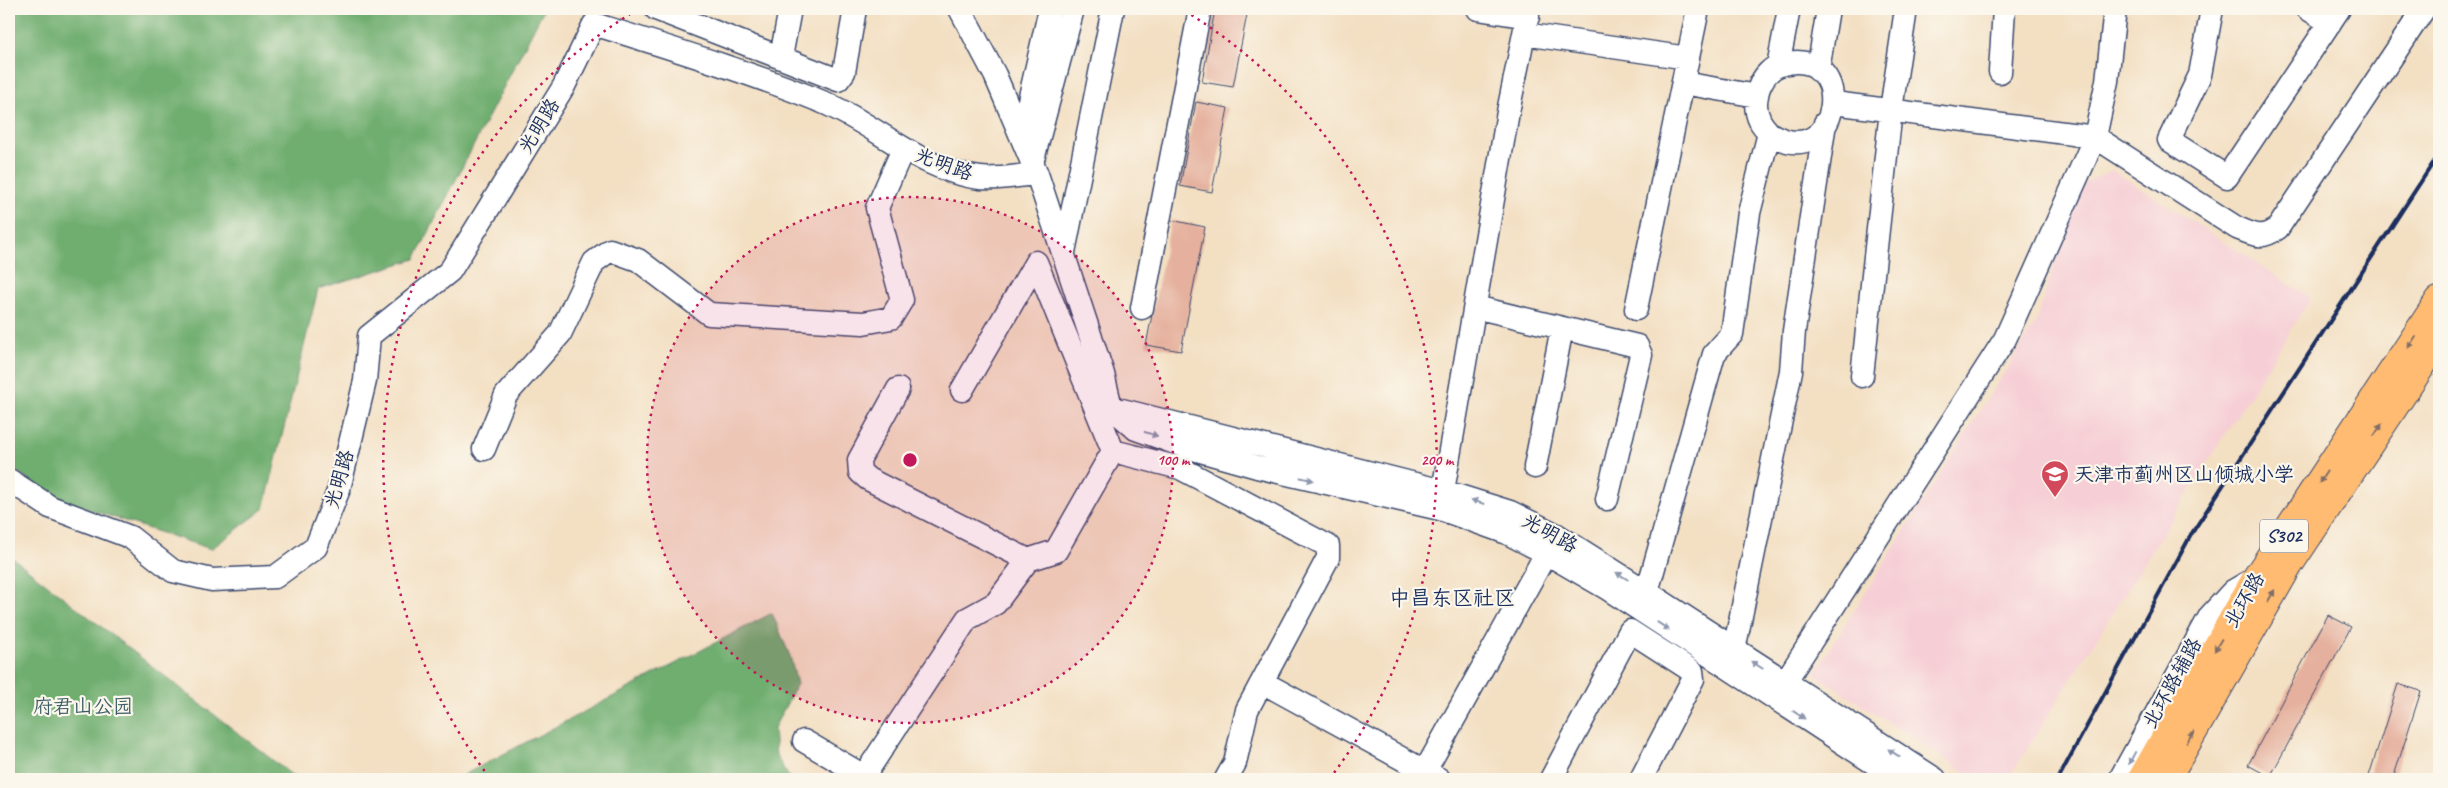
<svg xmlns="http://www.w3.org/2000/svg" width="2448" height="788" font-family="Caveat,'LXGW WenKai TC',sans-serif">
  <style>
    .built { fill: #f6cfd6 }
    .forest { fill: #70ae6f; stroke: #466e66 }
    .building { fill: #e5b09d }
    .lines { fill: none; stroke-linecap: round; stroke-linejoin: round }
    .minor-casing { stroke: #3b496d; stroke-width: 25 }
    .highway-casing { stroke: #3b496d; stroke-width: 30 }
    .minor { stroke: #fff; stroke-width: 22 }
    .highway { stroke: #febb71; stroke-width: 28 }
    .rail { stroke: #1b2f5e; stroke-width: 4 }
    .oneway { fill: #816e67 }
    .oneway2 { fill: #8d97ae }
    .ring { fill: none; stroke: #c2185b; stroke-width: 2.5; stroke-dasharray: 2.5 5 }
    .labels { text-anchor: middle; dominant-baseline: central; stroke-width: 4.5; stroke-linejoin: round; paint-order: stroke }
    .shield { fill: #fbf7ec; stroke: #5e6b89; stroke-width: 1 }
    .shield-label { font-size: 19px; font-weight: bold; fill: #1b2f5e }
    .street-label { font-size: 20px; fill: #1b2f5e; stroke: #fbf7ec }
    .poi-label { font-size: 20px; fill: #1b2f5e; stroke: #fbf7ec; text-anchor: start }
    .park-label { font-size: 20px; fill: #3d5e68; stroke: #fbf7ec }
    .neighbourhood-label { font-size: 21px; fill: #1b2f5e; stroke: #fbf7ec }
    .centre { fill: #c2185b; stroke: #fbf7ec; stroke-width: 2.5 }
    .ring-label { font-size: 15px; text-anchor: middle; font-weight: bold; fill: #c2185b; stroke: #fbf7ec; stroke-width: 4.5; stroke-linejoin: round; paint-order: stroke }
  </style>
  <rect width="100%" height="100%" fill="#fbf7ec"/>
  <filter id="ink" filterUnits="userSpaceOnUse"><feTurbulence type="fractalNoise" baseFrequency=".02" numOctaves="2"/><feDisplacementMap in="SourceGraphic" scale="10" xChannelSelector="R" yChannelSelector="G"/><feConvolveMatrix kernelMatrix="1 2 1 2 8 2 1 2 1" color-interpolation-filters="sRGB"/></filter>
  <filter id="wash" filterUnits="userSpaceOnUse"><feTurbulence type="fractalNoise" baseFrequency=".0096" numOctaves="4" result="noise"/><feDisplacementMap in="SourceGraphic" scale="20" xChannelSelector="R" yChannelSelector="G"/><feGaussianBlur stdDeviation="1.12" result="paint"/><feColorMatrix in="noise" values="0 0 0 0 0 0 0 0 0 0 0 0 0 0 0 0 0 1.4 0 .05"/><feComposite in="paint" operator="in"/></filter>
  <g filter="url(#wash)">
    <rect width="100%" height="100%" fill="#f3dfc2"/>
    <path class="built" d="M2112,170L2311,298L2008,779H1976L1814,674L2036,322L2079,186Z"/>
    <path class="forest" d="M9,9H544L415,259L318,289L264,509L211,549L57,499L9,466Z
      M9,555L297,779H9Z
      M772,613L790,656L797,684L774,728L776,756L790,779H456Z"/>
    <g id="blocks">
      <path class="building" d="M1215,9H1248L1233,87L1202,82Z
        M1196,102L1228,108L1212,192L1180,186Z
        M1171,220L1205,227L1181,351L1146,345Z
        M2328,615L2351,627L2270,777L2248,765Z
        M2398,684L2421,691L2393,779H2368Z"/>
    </g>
  </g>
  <g filter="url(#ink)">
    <use href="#blocks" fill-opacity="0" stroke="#3b496d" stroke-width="1"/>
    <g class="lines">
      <g class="minor-casing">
        <path id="minor" d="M656,9L838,80L844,72L855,9
          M960,9L995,75L1037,174
          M1478,9L1528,17
          M2212,9L2200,75L2169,140L2227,177L2339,9
          M2308,9L2330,23
          M1524,34L1688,58
          M781,57L790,9
          M1778,66L1789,9
          M1818,70L1828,9
          M2000,72L2004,9
          M1683,83L1757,96
          M1834,103L2095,137L2237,228C2255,235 2261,240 2278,228L2424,9
          M1021,136L1050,9
          M1032,163L1073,9
          M1064,252L1113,9
          M1475,307L1637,346L1641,355L1607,499
          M1142,308L1200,9
          M1636,309L1698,9
          M1862,376L1891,110L1906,9
          M898,389L859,460L860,472L868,479L1028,560
          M962,390L1036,262L1113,451L1180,468L1328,546V558L1247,710L1235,763L1226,779
          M1122,410L1443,491L1510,512L1557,535L1647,592L1935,779
          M484,449L506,395L560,334L594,262L610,250L638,260L709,314L863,323L891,318L902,300L877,208L903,149
          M1535,467L1562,328
          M9,480L50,507L130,537L173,571L212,580L275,577L316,547L339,489L365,381L369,336L450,271L564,86L594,24C670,48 746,71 820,101C875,123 920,171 980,178C999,180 1019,175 1037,174L1103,374L1111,407L1136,429L1186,447L1257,467L1440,509L1507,533L1546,553L1608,589L1898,779
          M1443,491L1508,112L1529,9
          M1647,592L1714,354L1732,334L1749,213L1769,133C1766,129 1762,125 1760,121C1750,101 1760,70 1783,64C1859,45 1841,177 1769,133
          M1734,650L1791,371L1794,331L1825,123
          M1262,682L1439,779
          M1785,682L2005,339L2095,137L2107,81L2115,9
          M804,741L869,779
          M1425,771L1553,541
          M864,776L967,619L996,603L1028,560L1056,551L1113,451
          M1551,779L1630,631L1692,671L1693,679L1641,779
          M2120,779L2210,616L2233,591L2257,577"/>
      </g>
      <g class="highway-casing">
        <path id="highway" d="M2142,779L2257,577L2439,301
          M2166,779L2288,566L2439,339"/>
      </g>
      <use href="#minor" class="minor"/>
      <use href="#highway" class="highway"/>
      <path class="rail" d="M2058,779L2192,533L2439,154"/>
    </g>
    <defs><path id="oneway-solid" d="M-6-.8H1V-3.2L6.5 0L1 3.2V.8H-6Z" transform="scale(1.25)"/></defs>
    <g class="oneway">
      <use href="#oneway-solid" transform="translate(2412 342) rotate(123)"/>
      <use href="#oneway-solid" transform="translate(2378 430) rotate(-56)"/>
      <use href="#oneway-solid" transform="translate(2323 477) rotate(123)"/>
      <use href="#oneway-solid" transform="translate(2271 596) rotate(-60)"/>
      <use href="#oneway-solid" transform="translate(2218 645) rotate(120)"/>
      <use href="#oneway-solid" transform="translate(2190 737) rotate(-60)"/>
    </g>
    <g class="oneway2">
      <use href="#oneway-solid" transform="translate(1151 434) rotate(18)"/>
      <use href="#oneway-solid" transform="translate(1307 479) rotate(13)"/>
      <use href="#oneway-solid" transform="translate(1478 502) rotate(-163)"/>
      <use href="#oneway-solid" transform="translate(1622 576) rotate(-148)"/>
      <use href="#oneway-solid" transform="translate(1663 626) rotate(33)"/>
      <use href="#oneway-solid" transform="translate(1757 665) rotate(-148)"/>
      <use href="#oneway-solid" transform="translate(1799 715) rotate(33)"/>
      <use href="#oneway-solid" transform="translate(1894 753) rotate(-147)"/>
      <use href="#oneway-solid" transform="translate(2132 758) rotate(118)"/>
    </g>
  </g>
  <circle cx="910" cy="460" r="263" fill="#c2185b" fill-opacity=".12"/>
  <g class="ring">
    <circle cx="910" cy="460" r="263"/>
    <path d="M489 777A527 527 0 0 1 635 11M1185 11A527 527 0 0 1 1331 777"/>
  </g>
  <defs>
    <g id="school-pin" transform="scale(1.4375)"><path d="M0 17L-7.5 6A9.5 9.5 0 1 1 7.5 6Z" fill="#d1495b" stroke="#fbf7ec"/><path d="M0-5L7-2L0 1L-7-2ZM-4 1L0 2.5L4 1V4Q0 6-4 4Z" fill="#fff"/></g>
  </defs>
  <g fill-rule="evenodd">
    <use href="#school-pin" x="2055" y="474"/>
  </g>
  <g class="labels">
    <rect class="shield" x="2260" y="519.5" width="48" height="33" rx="4"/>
    <g class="shield-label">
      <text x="2284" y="536">S302</text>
    </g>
    <g class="street-label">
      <text transform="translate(539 126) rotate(-59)">光明路</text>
      <text transform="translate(944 164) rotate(20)">光明路</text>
      <text transform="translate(339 479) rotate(-74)">光明路</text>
      <text transform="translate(1550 533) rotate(29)">光明路</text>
      <text transform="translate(2244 600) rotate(-60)">北环路</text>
      <text transform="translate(2172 683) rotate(-61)">北环路辅路</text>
    </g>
    <g class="poi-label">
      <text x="2074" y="474">天津市蓟州区山倾城小学</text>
    </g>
    <g class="park-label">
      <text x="83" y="706">府君山公园</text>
    </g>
    <g class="neighbourhood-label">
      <text x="1452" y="598">中昌东区社区</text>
    </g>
  </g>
  <circle cx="910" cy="460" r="8" class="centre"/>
  <g class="ring-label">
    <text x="1173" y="465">100 m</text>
    <text x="1437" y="465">200 m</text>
  </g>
  <rect width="2448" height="788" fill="none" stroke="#fbf7ec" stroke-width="30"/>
</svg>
